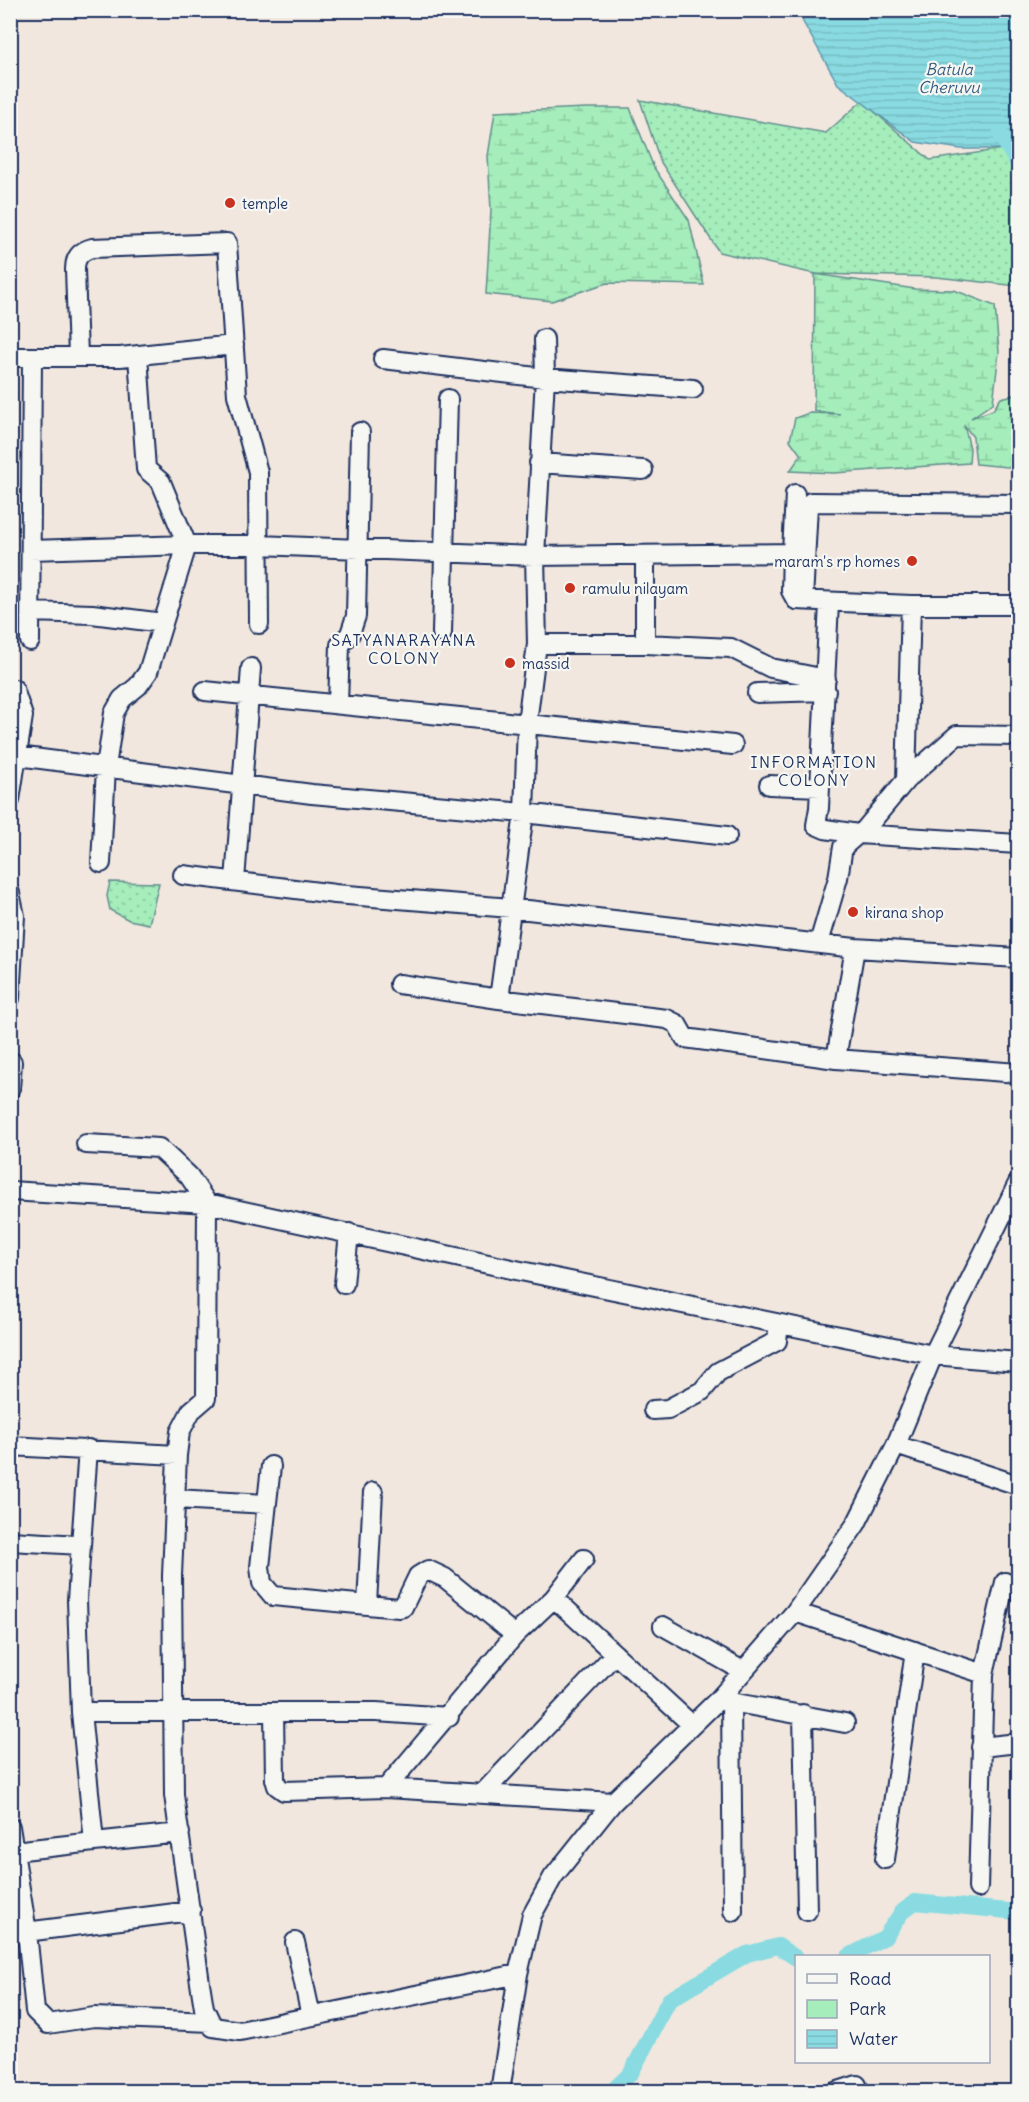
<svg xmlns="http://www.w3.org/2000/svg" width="1029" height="2102" font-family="Delius,sans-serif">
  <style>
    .green { fill: url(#green-dots); stroke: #608e8c; stroke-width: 1.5 }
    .wetland { fill: url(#wetland-marsh); stroke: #608e8c; stroke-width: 1.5 }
    .water { fill: url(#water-rules); stroke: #5d96ad; stroke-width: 1.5 }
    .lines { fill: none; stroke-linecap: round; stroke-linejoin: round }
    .canal { stroke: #89dbe1; stroke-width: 16 }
    .minor-casing { stroke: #1b2f5e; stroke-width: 22 }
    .minor { stroke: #f6f6f2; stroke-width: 18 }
    .poi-dot { fill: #c8321e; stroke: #f6f6f2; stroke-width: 2 }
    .labels { text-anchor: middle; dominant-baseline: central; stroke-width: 4.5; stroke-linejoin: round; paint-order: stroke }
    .poi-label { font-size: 15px; fill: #1b2f5e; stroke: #f6f6f2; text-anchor: start }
    .water-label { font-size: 16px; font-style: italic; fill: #365a7f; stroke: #f6f6f2 }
    .neighbourhood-label { font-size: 16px; letter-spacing: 1.5px; fill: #1b2f5e; stroke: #f6f6f2 }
  </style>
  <defs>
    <pattern id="green-dots" width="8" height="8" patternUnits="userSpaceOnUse" patternTransform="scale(1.5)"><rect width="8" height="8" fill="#a5edbb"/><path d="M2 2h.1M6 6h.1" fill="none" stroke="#8dcca3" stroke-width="1.8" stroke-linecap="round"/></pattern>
    <pattern id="wetland-marsh" width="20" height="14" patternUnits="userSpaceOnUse" patternTransform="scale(1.5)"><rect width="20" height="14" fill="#a5edbb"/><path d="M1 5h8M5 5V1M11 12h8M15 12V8" fill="none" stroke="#8dcca3"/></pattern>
    <pattern id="water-rules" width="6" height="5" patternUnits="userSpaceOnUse" patternTransform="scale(1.5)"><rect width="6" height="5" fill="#89dbe1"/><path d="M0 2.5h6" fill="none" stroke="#76bcc3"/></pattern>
  </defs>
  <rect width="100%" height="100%" fill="#f1e7de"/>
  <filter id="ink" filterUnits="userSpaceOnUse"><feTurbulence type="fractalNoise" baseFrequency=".0167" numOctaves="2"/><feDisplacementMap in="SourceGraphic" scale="12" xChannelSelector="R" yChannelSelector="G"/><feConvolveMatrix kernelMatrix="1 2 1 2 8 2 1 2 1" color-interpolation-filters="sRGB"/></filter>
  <g filter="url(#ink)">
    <path class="green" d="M640,100L826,133L862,101L930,160L1003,149L1018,171V286L936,277L815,274L719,252L660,161Z
      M110,882L159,883L149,924L129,920L110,910L107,896Z"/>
    <path class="wetland" d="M586,108H630L654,168L689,220L704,285L607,283L552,301L486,294L491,210L488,156L495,112Z
      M815,274L915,289L954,290L995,306L999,352L993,403L971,418L993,410L1001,398L1018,394V468L976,464L973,437L964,425L970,448L969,463L834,473L790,471L801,455L790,440L795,418L809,413L840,414L814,411Z"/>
    <path class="water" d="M800,11H1018V137L1003,149H961L915,142L838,84L803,22Z"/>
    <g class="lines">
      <path class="canal" d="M1000,134L1018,164
        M849,1956L885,1937L902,1912L915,1902L1018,1912
        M611,2092L631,2073L669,2000L747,1954L778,1946L796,1958"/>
      <g class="minor-casing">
        <path id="minor" d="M78,356L75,269C75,257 81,251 92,248L227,243L237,395L258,472L259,624
          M138,356L146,469L161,482L187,545H259L535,556L792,553L791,591L796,600L911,605
          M10,357H120L234,345
          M383,359L545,378L693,389
          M539,463L643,470
          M31,550L187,545L148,672L138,686L122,699L114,713L106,767L101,863
          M792,553L795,494
          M803,600L808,506L811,502L1018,504
          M829,603L819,808L816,825L825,829L858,834L1018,844
          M31,612L92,614L163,623
          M442,633L448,399
          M30,641L32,358
          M537,644H645L731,648L771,668L826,679
          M645,644V555
          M205,691L733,745
          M757,693L826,691
          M338,704L340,645L350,634L356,616L360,432
          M10,755L312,794L524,813L727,836
          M906,780L911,605H1018
          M769,785L820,787
          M10,800L23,716L14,689
          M862,833L906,780L957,735L1018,736
          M183,875L335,894L511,908L855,948L1018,958
          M235,881L251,668
          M10,893L15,916L10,998
          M819,943L838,878L843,847L858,834
          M855,948L836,1059L1018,1073
          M399,984L499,999L667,1019L677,1024L685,1038L836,1059
          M499,999L524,813L527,723L537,644L535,556L545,378L544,339
          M10,1089L12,1062
          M86,1144L159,1148L189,1176L207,1203L206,1398L191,1411L180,1432L177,1455L172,1576L174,1795L200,1983L204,2008L213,2027L240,2031L518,1974
          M10,1191L207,1203L516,1270L933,1355L1018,1362
          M344,1284L349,1233
          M653,1410L668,1409L702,1391L718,1372L777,1341L779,1324
          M896,1445L1018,1485
          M10,1446L177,1455
          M88,1449L77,1600L81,1712L94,1842L180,1833
          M271,1466L260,1567L262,1583L273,1596L399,1608L403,1607L418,1576L428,1570L445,1578L515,1635
          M175,1499L266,1504
          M10,1541L81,1545
          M554,1598L692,1725
          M367,1604L373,1492
          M795,1612L984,1674
          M663,1626L743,1671
          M720,1700L845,1723
          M731,1702L733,1911
          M81,1712H376L449,1717
          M274,1712L275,1779L277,1786L284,1791L386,1788L613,1802
          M803,1714L807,1911
          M981,1747L1018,1743
          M386,1788L515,1635L554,1598L584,1559
          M483,1793L615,1654
          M10,1827L27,1932L35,2011L48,2024L94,2017L211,2022
          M14,1851L94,1842
          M885,1859L915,1651
          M978,1888L984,1674L1005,1582
          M10,1934L191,1911
          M295,1942L311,2016
          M500,2092L518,1974L532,1915L553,1877L613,1802L719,1699L795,1612L856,1524L896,1445L933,1355L1018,1183
          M835,2092L857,2085"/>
      </g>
      <use href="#minor" class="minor"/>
    </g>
  </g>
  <g class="poi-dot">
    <circle cx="230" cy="203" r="6"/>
    <circle cx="912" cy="561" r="6"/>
    <circle cx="570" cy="588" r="6"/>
    <circle cx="510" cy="663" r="6"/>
    <circle cx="853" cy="912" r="6"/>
  </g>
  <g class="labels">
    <g class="poi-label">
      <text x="242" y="203">temple</text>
      <text x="900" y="561" text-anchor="end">maram's rp homes</text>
      <text x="582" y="588">ramulu nilayam</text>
      <text x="522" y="663">massid</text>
      <text x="865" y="912">kirana shop</text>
    </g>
    <g class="water-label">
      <text x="949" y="69">Batula<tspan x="949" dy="18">Cheruvu</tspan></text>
    </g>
    <g class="neighbourhood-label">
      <text x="404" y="640">SATYANARAYANA<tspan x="404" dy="18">COLONY</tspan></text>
      <text x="814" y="762">INFORMATION<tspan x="814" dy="18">COLONY</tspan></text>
    </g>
  </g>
  <rect width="1029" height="2102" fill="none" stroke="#f6f6f2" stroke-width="36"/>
  <rect x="18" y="18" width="993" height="2066" fill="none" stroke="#1b2f5e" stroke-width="2" filter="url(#ink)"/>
  <rect x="795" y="1955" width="195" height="108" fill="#f6f6f2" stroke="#9ea6b7" stroke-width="1.5"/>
  <rect x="807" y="1974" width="30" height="9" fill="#f6f6f2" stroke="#9ea6b7" stroke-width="1.5"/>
  <text x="849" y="1985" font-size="18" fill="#1b2f5e">Road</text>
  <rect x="807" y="2000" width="30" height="18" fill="#a5edbb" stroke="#9ea6b7" stroke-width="1.5"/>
  <text x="849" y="2015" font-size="18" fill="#1b2f5e">Park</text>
  <rect x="807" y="2030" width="30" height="18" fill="url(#water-rules)" stroke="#9ea6b7" stroke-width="1.5"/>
  <text x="849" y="2045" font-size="18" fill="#1b2f5e">Water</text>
</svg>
